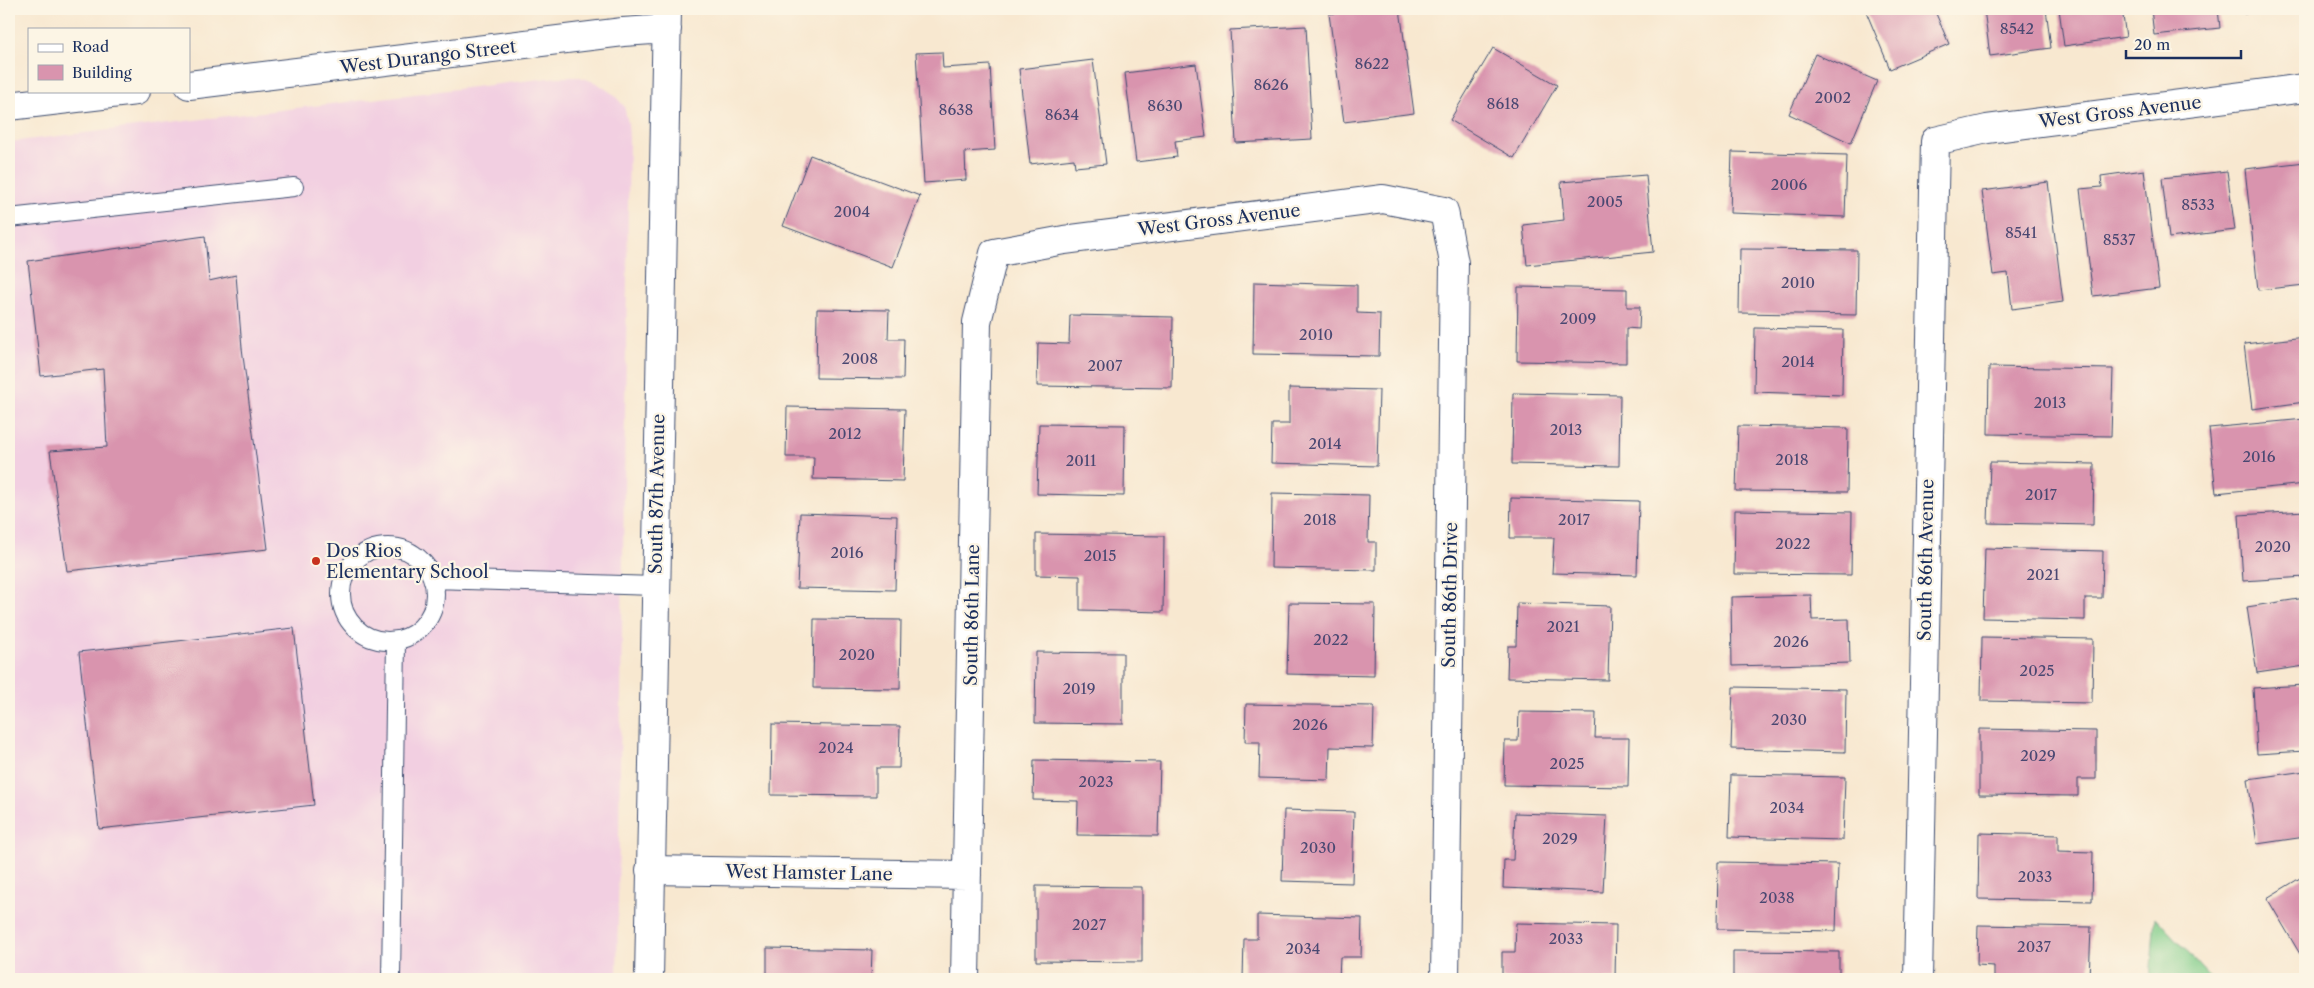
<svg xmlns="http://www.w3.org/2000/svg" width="2314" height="988" font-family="'Libre Caslon Text',serif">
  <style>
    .built { fill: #f2cfe1 }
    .green { fill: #82cd8b; stroke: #4e7e74 }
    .building { fill: #d994ae }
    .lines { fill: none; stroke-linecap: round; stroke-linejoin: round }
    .service-casing { stroke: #3c4b6f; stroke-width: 20 }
    .minor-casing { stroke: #3c4b6f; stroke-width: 30 }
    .tertiary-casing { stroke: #3c4b6f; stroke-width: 30 }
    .service { stroke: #fff; stroke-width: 18 }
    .minor { stroke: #fff; stroke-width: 28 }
    .tertiary { stroke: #fff; stroke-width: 28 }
    .poi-dot { fill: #c8321e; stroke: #fcf5e5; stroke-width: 2 }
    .labels { text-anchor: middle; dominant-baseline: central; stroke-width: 4.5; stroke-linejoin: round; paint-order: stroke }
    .number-label { font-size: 15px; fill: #4a4872 }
    .street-label { font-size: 18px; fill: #1b2f5e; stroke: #fcf5e5 }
    .poi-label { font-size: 18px; fill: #1b2f5e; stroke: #fcf5e5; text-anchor: start }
  </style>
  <rect width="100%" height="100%" fill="#fcf5e5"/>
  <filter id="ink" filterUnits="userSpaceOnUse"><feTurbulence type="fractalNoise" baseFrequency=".02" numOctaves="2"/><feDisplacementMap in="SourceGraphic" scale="10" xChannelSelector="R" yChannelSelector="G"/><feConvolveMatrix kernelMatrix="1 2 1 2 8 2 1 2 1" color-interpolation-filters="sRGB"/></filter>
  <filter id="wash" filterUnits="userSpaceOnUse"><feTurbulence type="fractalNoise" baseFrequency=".0096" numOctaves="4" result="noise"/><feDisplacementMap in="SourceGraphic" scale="20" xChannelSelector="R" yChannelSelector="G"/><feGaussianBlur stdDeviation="1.12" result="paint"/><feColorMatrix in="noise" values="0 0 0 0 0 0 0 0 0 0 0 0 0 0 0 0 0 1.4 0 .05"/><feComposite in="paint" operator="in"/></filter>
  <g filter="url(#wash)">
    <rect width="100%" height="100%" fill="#f8e8d0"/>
    <path class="built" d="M558,77H580L597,83L613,94L624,106L628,123L629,138L617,979H9V142Z"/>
    <path class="green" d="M2155,917L2212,979H2150Z"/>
    <g id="blocks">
      <path class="building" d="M1365,9H1400L1414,113L1344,122L1329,14Z
        M1865,9H1934L1949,44L1890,69Z
        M1984,9H2046L2051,48L1990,56Z
        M2059,9H2122L2126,37L2064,46Z
        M2151,9H2218L2220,28L2154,35Z
        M2243,9H2269V10L2244,14Z
        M1306,26L1312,139L1236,143L1230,30Z
        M1493,48L1557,85L1514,158L1450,120Z
        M942,52L943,68L990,65L995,150L965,152L966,180L924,183L916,53Z
        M1815,54L1877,81L1851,143L1789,114Z
        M1093,60L1106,164L1075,167L1074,159L1030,164L1019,69Z
        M1196,64L1206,137L1175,141L1177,157L1136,162L1125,73Z
        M1732,152L1847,155L1845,217L1730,213Z
        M810,155L920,196L893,267L783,226Z
        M2305,162V285L2258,290L2245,169Z
        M2144,170L2159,288L2093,296L2080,189L2102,187L2101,176Z
        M2227,171L2235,230L2169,238L2162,178Z
        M1646,175L1653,252L1527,265L1523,225L1564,220L1561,182Z
        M2048,182L2063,302L2012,309L2008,273L1993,275L1982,191Z
        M205,236L209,281L236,275L242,348L268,549L67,571L50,451L107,447L103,369L41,376L28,261Z
        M1740,249L1857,250L1856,315L1739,313Z
        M1254,282L1357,285V313L1380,314L1379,356L1253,354Z
        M1518,287L1627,289V307H1640L1639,329L1626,328V363L1517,361Z
        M817,309L889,310L888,339H904L903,379L816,378Z
        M1070,315L1173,317L1172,388L1037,386L1038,343L1069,344Z
        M1755,328L1843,330L1842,395L1754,392Z
        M2305,337V402L2252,409L2244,344Z
        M1989,367L2113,369L2111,436L1988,434Z
        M1289,388L1379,390L1377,466L1271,463L1272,424H1289Z
        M1513,393L1620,395L1619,466L1512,464Z
        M787,407L905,409L903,481L813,479L814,457H786Z
        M2305,419V484L2216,493L2209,428Z
        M1039,424L1125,425L1124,496L1037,494Z
        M1738,426L1848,428L1847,492L1736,491Z
        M1990,462L2094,464L2093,525L1988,523Z
        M1272,493L1369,495L1368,542H1376V570L1271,568Z
        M1511,498L1639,501L1637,575L1552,573L1554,538H1510Z
        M1735,510L1852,512L1851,575L1734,574Z
        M2305,511V577L2243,581L2239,515Z
        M800,513L897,516L895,590L797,588Z
        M1036,534L1164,536L1163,612L1080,610V576L1036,575Z
        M1985,548L2103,551L2102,598H2085V620L1983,618Z
        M1811,595L1812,620L1849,619L1850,663L1732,666L1731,597Z
        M2305,598V666L2257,673L2247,607Z
        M1289,603L1375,604L1374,676L1287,674Z
        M1517,603L1610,606L1608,680L1507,678L1508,646H1516Z
        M814,619L901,620L900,689L813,688Z
        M294,628L314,805L99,829L79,652Z
        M1982,637L2093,639L2092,703L1981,701Z
        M1036,652L1123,653V724L1035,723Z
        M2305,685V751L2257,754L2253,688Z
        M1733,687L1846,689L1845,752L1731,749Z
        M1246,704L1374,706L1373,748L1330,747L1329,780L1259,778L1260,742H1245Z
        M1519,712L1596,713L1595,738H1629L1628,787L1504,785L1505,741H1518Z
        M772,724L900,726L899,768H876V796L771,795Z
        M1979,729L2096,731V779H2078V796L1979,795Z
        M1034,760L1160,762L1158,836L1077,835L1078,801L1033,800Z
        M2305,771V837L2257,844L2248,779Z
        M1731,775L1845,777L1843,840L1729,837Z
        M1284,810L1354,812L1352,883L1282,881Z
        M1515,813L1607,816L1603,892L1503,888L1504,860H1513Z
        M1979,833L2058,835V851L2093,852L2092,901L1978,899Z
        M1718,862L1838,864L1836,931L1717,929Z
        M2305,875V951L2300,954L2267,898Z
        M1036,886L1142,887V962L1036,961Z
        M1257,915L1362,918L1361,957H1340L1339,979H1243L1244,939H1257Z
        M1516,923L1616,925L1615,979H1502V952H1515Z
        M1978,925L2091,927L2089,979H1994V966L1977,965Z
        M767,948L872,950L871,979H767Z
        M1733,951L1839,952V979H1733Z"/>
    </g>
  </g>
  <g filter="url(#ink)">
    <use href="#blocks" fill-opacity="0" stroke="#3c4b6f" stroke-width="1"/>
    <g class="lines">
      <g class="service-casing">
        <path id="service" d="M9,218L294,187
          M341 594a47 47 0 1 1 94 0a47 47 0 1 1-94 0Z
          M433,579L655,586
          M391,979L396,641"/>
      </g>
      <g class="minor-casing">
        <path id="minor" d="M650,870L967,875
          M965,979L977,322L994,253L1064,240L1383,199L1444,211L1454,263L1445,979
          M1918,979L1935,141L1987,129L2305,88"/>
      </g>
      <g class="tertiary-casing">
        <path id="tertiary" d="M189,85L623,32L667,29
          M9,106L136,91
          M649,979L667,9"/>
      </g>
      <use href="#service" class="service"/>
      <use href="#minor" class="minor"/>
      <use href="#tertiary" class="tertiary"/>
    </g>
  </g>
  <circle class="poi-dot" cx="316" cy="561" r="5"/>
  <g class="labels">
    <g class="number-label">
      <text x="2017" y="28">8542</text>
      <text x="1372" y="63">8622</text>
      <text x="1271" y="84">8626</text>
      <text x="1833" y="97">2002</text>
      <text x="1503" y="103">8618</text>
      <text x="1165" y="105">8630</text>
      <text x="956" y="109">8638</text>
      <text x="1062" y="114">8634</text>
      <text x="1789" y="184">2006</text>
      <text x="1605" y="201">2005</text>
      <text x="2198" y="204">8533</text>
      <text x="852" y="211">2004</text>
      <text x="2021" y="232">8541</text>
      <text x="2119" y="239">8537</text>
      <text x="1798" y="282">2010</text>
      <text x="1578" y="318">2009</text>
      <text x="1316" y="334">2010</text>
      <text x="860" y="358">2008</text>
      <text x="1798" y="361">2014</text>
      <text x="1105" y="365">2007</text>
      <text x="2050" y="402">2013</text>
      <text x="1566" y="429">2013</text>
      <text x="845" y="433">2012</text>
      <text x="1325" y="443">2014</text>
      <text x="2259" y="456">2016</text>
      <text x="1792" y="459">2018</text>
      <text x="1081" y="460">2011</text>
      <text x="2041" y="494">2017</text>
      <text x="1320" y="519">2018</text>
      <text x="1574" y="519">2017</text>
      <text x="1793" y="543">2022</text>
      <text x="2273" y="546">2020</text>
      <text x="847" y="552">2016</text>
      <text x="1100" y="555">2015</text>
      <text x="2043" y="574">2021</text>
      <text x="1563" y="626">2021</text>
      <text x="1331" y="639">2022</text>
      <text x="1791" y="641">2026</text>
      <text x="857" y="654">2020</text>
      <text x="2037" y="670">2025</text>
      <text x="1079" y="688">2019</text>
      <text x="1789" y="719">2030</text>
      <text x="1310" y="724">2026</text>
      <text x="836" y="747">2024</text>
      <text x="2038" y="755">2029</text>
      <text x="1567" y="763">2025</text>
      <text x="1096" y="781">2023</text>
      <text x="1787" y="807">2034</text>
      <text x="1560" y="838">2029</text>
      <text x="1318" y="847">2030</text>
      <text x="2035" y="876">2033</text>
      <text x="1777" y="897">2038</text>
      <text x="1089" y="924">2027</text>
      <text x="1566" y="938">2033</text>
      <text x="2034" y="946">2037</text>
      <text x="1303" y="948">2034</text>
    </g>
    <g class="street-label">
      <text transform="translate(428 57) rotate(-7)">West Durango Street</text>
      <text transform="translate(2120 112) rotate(-7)">West Gross Avenue</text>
      <text transform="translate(1219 220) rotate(-7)">West Gross Avenue</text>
      <text transform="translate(657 494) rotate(-89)">South 87th Avenue</text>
      <text transform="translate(1926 560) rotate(-89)">South 86th Avenue</text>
      <text transform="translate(1450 595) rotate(-89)">South 86th Drive</text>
      <text transform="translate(972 615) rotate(-89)">South 86th Lane</text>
      <text transform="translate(809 873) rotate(1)">West Hamster Lane</text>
    </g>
    <g class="poi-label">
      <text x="326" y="551">Dos Rios<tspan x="326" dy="21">Elementary School</tspan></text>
    </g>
  </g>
  <rect width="2314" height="988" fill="none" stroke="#fcf5e5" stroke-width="30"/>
  <rect x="28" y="28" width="162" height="65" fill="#fcf5e5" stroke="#a2a6af"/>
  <rect x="38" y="44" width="25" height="8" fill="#ffffff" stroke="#a2a6af"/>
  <text x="72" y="52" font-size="15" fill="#1b2f5e">Road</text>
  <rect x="38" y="65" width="25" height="15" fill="#d994ae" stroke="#a2a6af"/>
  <text x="72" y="78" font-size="15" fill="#1b2f5e">Building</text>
  <path d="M2126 50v8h115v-8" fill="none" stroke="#1b2f5e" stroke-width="2.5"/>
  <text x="2134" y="50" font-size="15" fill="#1b2f5e" stroke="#fcf5e5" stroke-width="4" paint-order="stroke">20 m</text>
</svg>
